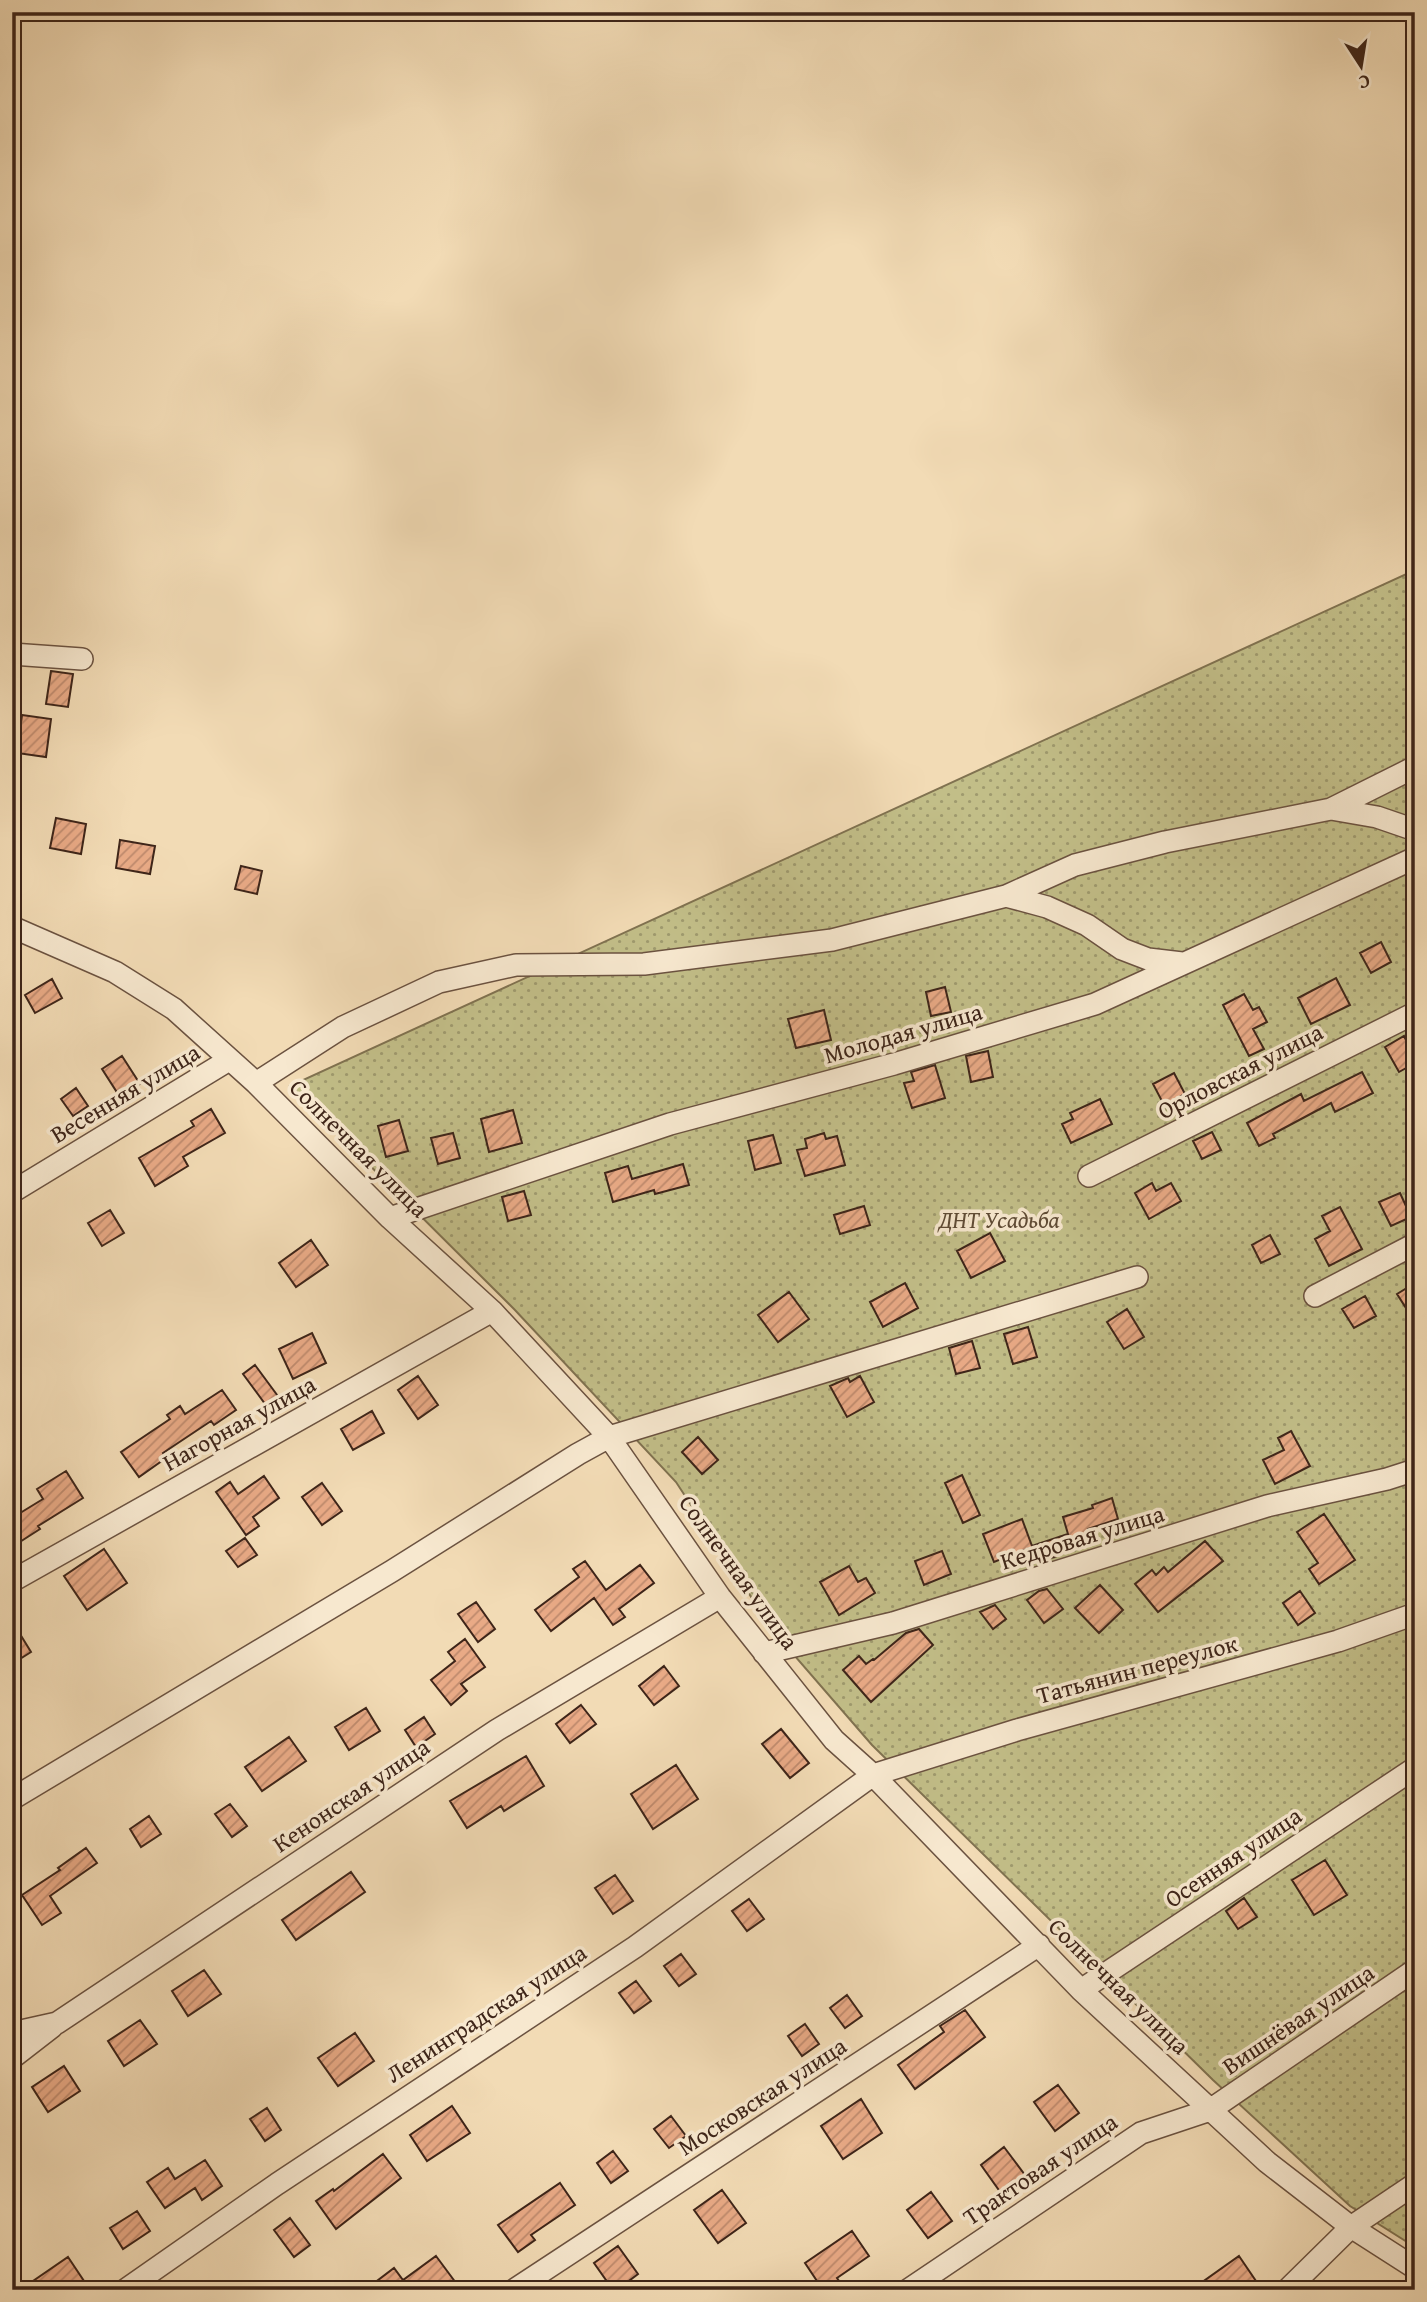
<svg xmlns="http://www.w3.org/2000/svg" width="1427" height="2302" font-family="'Gentium Book Plus',serif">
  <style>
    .grass { fill: url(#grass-dots); stroke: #807250; stroke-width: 2 }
    .building { fill: url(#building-hatch); stroke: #3e2519; stroke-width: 2 }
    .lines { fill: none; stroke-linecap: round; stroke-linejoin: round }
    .minor-casing { stroke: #6b5240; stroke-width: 24 }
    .minor { stroke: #f7e8cf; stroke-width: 21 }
    .labels { text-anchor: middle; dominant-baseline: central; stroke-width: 7; stroke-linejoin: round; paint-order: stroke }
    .street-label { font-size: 24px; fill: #3e2519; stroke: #f7e8cf }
    .park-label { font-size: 24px; font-style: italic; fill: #5f4b35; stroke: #f7e8cf }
  </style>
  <defs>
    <pattern id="grass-dots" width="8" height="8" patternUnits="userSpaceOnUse" patternTransform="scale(1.75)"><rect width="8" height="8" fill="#c2be88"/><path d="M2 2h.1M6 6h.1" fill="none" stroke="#9f9a6e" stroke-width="1.8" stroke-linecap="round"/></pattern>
    <pattern id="building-hatch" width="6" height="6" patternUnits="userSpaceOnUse" patternTransform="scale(1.75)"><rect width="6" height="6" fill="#e9aa86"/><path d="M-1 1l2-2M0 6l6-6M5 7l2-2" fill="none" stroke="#be8a6d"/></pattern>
  </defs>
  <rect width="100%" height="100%" fill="#f2dbb5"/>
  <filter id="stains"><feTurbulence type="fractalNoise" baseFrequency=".00286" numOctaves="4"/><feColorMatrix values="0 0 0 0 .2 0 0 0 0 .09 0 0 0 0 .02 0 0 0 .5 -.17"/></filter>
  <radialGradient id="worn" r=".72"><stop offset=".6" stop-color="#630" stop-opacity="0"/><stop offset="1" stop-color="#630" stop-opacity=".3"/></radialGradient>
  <path class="grass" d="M1415,570V2247L1350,2206L1213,2080L872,1745L774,1632L676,1482L514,1309L290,1086Z"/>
  <path class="building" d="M51,671L73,674L68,707L46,704Z
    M22,715L51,719L46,757L17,753Z
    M56,818L86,824L81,854L50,848Z
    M120,840L155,846L150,874L116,868Z
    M241,866L262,871L257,894L235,889Z
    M1381,942L1391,962L1371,973L1360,953Z
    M1336,978L1350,1005L1311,1024L1298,998Z
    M52,979L62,998L35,1013L25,995Z
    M945,987L951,1012L931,1016L926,992Z
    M1244,994L1253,1010L1259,1007L1267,1022L1253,1029L1264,1049L1249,1056L1223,1005Z
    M824,1010L831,1040L796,1048L788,1019Z
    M1404,1036L1410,1048L1415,1046V1063L1399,1072L1385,1047Z
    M988,1051L993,1077L971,1082L966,1056Z
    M122,1056L140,1084L120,1097L102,1069Z
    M935,1065L945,1098L912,1108L904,1083L914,1081L911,1072Z
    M1362,1072L1373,1093L1335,1112L1331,1103L1273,1134L1275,1138L1259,1146L1247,1123L1301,1094L1304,1101Z
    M1174,1073L1185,1094L1164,1105L1153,1084Z
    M76,1088L88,1106L73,1116L61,1099Z
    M1100,1099L1112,1124L1071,1143L1062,1124L1073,1119L1070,1113Z
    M211,1109L225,1133L183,1157L188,1166L155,1186L139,1158L194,1126L191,1121Z
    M513,1110L522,1143L489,1152L481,1119Z
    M399,1120L408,1151L386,1157L378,1126Z
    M1212,1132L1221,1150L1202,1159L1193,1141Z
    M453,1133L460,1158L438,1164L431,1138Z
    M824,1133L826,1139L837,1136L845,1165L805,1176L797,1150L807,1148L805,1139Z
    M773,1135L781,1163L755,1170L748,1141Z
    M683,1164L689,1185L655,1194L654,1190L613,1202L605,1173L628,1166L632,1179Z
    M1152,1183L1156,1191L1171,1183L1181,1201L1149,1219L1135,1193Z
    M524,1191L531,1215L508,1221L502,1197Z
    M1400,1193L1411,1217L1391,1226L1379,1202Z
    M864,1206L870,1225L840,1234L834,1215Z
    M1340,1207L1362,1249L1329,1266L1315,1239L1330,1231L1322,1216Z
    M110,1210L124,1233L102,1246L88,1223Z
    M990,1233L1005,1261L971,1278L957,1251Z
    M1270,1235L1280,1254L1261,1263L1252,1245Z
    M311,1240L328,1265L296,1287L279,1263Z
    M905,1283L918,1308L883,1327L870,1302Z
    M1415,1283V1322L1397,1294Z
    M789,1292L809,1319L778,1342L758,1315Z
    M1365,1296L1376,1316L1354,1328L1342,1309Z
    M1127,1309L1144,1337L1124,1349L1107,1322Z
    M1028,1327L1037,1357L1013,1364L1004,1334Z
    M312,1333L326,1363L293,1379L279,1349Z
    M972,1341L980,1368L956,1374L949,1348Z
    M255,1365L283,1403L271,1412L243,1374Z
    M418,1376L438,1405L418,1419L398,1390Z
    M860,1376L874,1402L847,1417L830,1386L848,1378L850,1382Z
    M222,1390L236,1410L214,1425L211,1421L163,1453L166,1458L139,1477L121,1452L170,1419L167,1415L180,1406L185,1414Z
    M372,1411L384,1433L353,1450L341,1429Z
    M1291,1431L1310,1466L1275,1484L1263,1460L1284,1450L1278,1438Z
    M698,1437L718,1460L702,1474L682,1452Z
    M66,1471L83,1498L38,1526L40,1529L12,1547V1518L43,1499L37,1489Z
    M962,1475L980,1515L963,1523L945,1483Z
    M264,1476L279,1498L253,1517L259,1526L246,1535L216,1492L230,1482L238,1494Z
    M322,1483L342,1511L322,1525L302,1497Z
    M1112,1498L1118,1519L1088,1529L1092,1541L1056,1552L1057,1556L1044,1560L1042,1556L1035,1558L1032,1547L994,1562L983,1534L1022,1519L1032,1546L1068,1534L1063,1517L1093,1508L1092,1505Z
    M1324,1514L1355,1560L1319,1584L1309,1569L1318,1563L1297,1532Z
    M245,1538L257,1555L238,1567L226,1551Z
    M1205,1541L1223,1561L1158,1612L1135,1584L1152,1570L1156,1575L1164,1567L1168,1572Z
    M104,1549L127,1583L87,1610L64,1576Z
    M942,1551L951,1574L924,1585L915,1561Z
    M585,1561L606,1590L640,1565L654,1583L619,1609L625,1617L613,1625L594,1598L551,1631L535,1610L579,1577L573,1569Z
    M849,1566L858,1582L866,1578L875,1593L839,1615L820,1582Z
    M1100,1585L1123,1610L1099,1633L1075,1608Z
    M1047,1589L1063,1609L1044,1623L1027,1600L1039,1591Z
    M1300,1591L1315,1613L1298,1625L1283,1603Z
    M476,1602L495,1629L478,1642L458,1614Z
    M995,1605L1006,1619L993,1629L980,1612Z
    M12,1621L31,1652L12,1664Z
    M919,1629L933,1645L871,1702L843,1670L859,1656L866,1664L873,1659L874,1660L906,1633Z
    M465,1639L485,1667L461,1684L467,1691L451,1705L431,1680L455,1661L448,1652Z
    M664,1666L679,1686L654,1705L639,1686Z
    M581,1705L596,1724L570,1743L556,1724Z
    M366,1708L380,1731L349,1750L335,1727Z
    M424,1717L435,1734L416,1747L405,1730Z
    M781,1729L809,1763L790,1778L762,1744Z
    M289,1737L306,1761L262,1791L245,1767Z
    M526,1756L544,1786L504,1811L501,1806L467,1828L450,1801Z
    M676,1765L698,1799L653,1829L631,1794Z
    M230,1804L247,1826L232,1837L215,1814Z
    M149,1816L161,1834L141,1847L130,1829Z
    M86,1848L97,1863L50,1896L61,1913L42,1925L22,1895L60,1870L58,1868Z
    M1325,1860L1347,1895L1314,1915L1292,1880Z
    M351,1872L365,1892L296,1940L282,1920Z
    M615,1875L633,1901L613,1914L595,1888Z
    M1244,1898L1257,1917L1238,1929L1226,1911Z
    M749,1899L764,1919L747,1931L732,1911Z
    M681,1954L696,1974L679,1986L664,1966Z
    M204,1970L221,1994L188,2016L172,1991Z
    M636,1981L651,2001L634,2013L619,1993Z
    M847,1995L862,2016L845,2028L830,2008Z
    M965,2010L985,2037L915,2089L898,2065L944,2032L940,2026Z
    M140,2020L157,2044L124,2066L108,2041Z
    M805,2024L819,2044L802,2056L788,2036Z
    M355,2033L374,2061L338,2086L318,2058Z
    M64,2066L80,2091L48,2112L32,2087Z
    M1058,2085L1079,2113L1055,2131L1034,2102Z
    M861,2099L882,2133L843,2159L821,2126Z
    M452,2106L470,2133L427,2161L410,2135Z
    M267,2108L281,2130L265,2141L250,2119Z
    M671,2116L686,2136L669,2148L654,2129Z
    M1004,2147L1025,2175L1001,2193L981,2165Z
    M613,2151L628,2171L611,2183L597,2163Z
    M383,2154L401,2178L336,2229L316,2201L333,2189L334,2191Z
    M205,2160L222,2186L202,2200L195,2188L165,2208L147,2182L168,2168L175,2179Z
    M560,2183L575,2205L531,2235L535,2240L518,2252L498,2225Z
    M722,2190L746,2223L718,2243L694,2210Z
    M931,2192L952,2221L928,2238L907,2210Z
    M137,2211L150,2231L123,2249L110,2228Z
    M290,2218L310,2245L294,2257L274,2230Z
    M852,2231L869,2256L837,2278L845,2290H823L805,2263Z
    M618,2246L638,2274L617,2290H613L594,2263Z
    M436,2256L456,2283L447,2290H365L394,2268L403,2280Z
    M1239,2256L1258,2284L1249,2290H1191Z
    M68,2257L86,2284L77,2290H39L33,2281Z"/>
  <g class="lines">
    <g class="minor-casing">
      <path id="minor" d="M12,654L82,659
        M1331,809L1377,817L1415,830
        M1006,896L1047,907L1087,925L1122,949L1148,959L1182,963
        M12,927L115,972L174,1009L256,1083L390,1218L492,1311L609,1437L720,1597L834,1740L873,1775L1081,1990L1267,2162L1351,2227L1415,2268
        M256,1083L343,1027L439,982L516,965L644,964L832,940L1006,896L1075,865L1165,842L1331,809L1415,767
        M1089,1176L1415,1013
        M12,1192L229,1060
        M390,1218L670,1124L894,1064L1095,1004L1415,858
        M1315,1296L1415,1244
        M12,1581L492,1311
        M764,1653L893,1623L1267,1506L1387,1479L1415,1470
        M12,1799L392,1571L578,1454L609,1437L1137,1277
        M1081,1990L1415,1768
        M12,2033L57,2023L497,1730L720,1597
        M12,2058L52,2027
        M125,2290L277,2184L635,1947L873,1775L1017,1730L1338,1641L1415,1614
        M514,2290L1039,1945
        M908,2290L1141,2133L1210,2110L1415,1970
        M1287,2290L1351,2227L1415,2184"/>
    </g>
    <use href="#minor" class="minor"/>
  </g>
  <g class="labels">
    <g class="street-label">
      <text transform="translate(903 1033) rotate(-16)">Молодая улица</text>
      <text transform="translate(1240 1071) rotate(-27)">Орловская улица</text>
      <text transform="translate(125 1093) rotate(-31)">Весенняя улица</text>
      <text transform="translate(359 1148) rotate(45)">Солнечная улица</text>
      <text transform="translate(239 1423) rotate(-29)">Нагорная улица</text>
      <text transform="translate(1082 1537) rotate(-17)">Кедровая улица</text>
      <text transform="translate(739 1572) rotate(54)">Солнечная улица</text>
      <text transform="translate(1137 1669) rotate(-15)">Татьянин переулок</text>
      <text transform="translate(351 1795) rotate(-34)">Кенонская улица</text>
      <text transform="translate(1233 1857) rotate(-34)">Осенняя улица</text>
      <text transform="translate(1119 1986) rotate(44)">Солнечная улица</text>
      <text transform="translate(486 2013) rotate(-33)">Ленинградская улица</text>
      <text transform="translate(1298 2019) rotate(-34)">Вишнёвая улица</text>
      <text transform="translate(762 2096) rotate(-33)">Московская улица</text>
      <text transform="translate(1040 2169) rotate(-34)">Трактовая улица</text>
    </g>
    <g class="park-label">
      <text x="999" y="1219">ДНТ Усадьба</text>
    </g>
  </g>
  <rect width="1427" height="2302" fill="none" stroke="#f2dbb5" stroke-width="42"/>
  <rect x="14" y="14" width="1399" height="2274" fill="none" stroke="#3e2519" stroke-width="3.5"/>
  <rect x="21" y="21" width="1385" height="2260" fill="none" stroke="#3e2519" stroke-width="2"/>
  <g transform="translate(1361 66) rotate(168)" stroke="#f7e8cf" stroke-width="5" paint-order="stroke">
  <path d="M0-5L12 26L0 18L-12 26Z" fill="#3e2519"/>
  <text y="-10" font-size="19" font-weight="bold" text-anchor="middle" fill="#3e2519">С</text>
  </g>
  <rect width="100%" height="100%" filter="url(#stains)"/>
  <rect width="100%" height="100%" fill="url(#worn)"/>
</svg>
